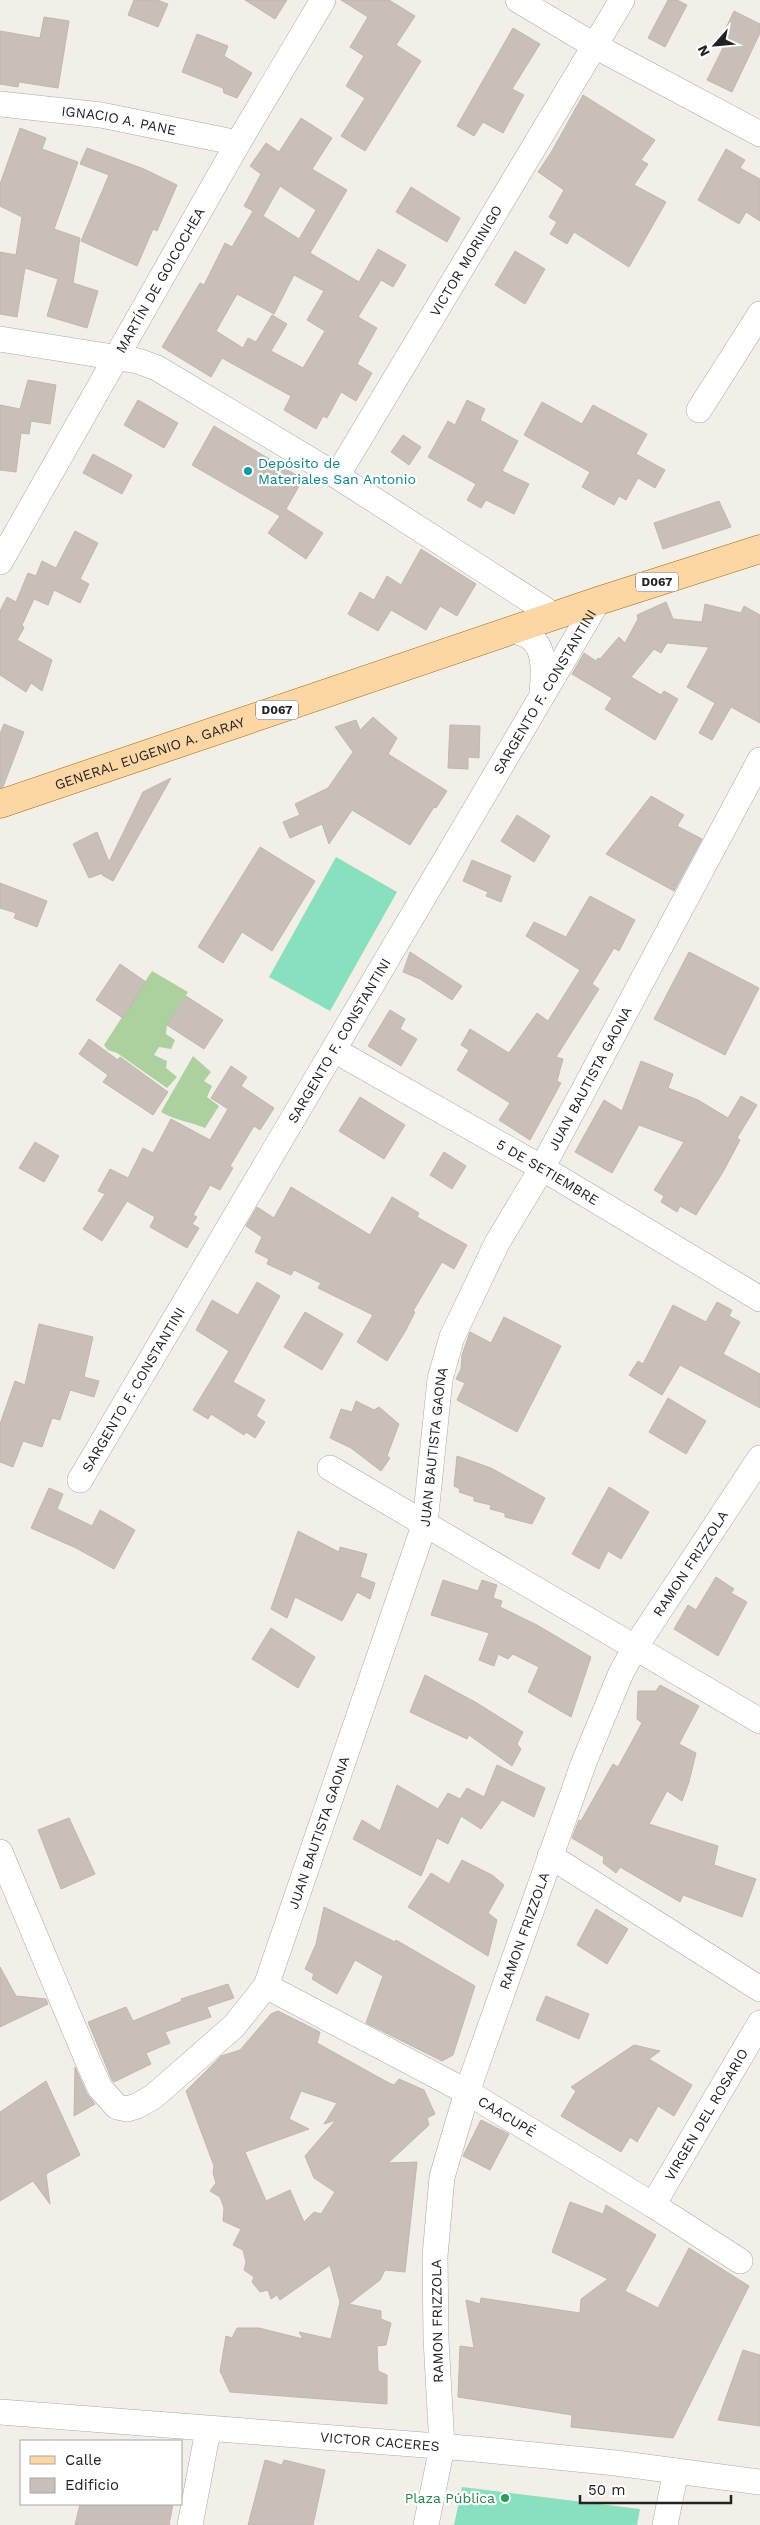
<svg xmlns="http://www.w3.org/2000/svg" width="760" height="2525" font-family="'Work Sans',sans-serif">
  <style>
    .forest { fill: #add19e }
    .pitch { fill: #88e0be }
    .building { fill: #c7bfb8; stroke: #c4b6ab; fill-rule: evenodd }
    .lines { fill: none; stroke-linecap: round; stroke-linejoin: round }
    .minor-casing { stroke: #a9a9a9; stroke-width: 26 }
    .primary-casing { stroke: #a06b00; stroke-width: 29 }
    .minor { stroke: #fff; stroke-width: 25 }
    .primary { stroke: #fcd6a4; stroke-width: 28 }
    .culture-dot { fill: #0f9aa8; stroke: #fff; stroke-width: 2 }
    .leisure-dot { fill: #2e9e5b; stroke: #fff; stroke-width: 2 }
    .labels { text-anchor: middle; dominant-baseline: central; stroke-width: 4.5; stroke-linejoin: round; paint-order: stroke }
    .shield { fill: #fff; stroke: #646464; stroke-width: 1 }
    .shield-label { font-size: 12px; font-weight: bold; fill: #222 }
    .street-label { font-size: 14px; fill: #222; stroke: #fff }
    .culture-label { font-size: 14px; fill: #0d838f; stroke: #fff; text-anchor: start }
    .leisure-label { font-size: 14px; fill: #27864d; stroke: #fff; text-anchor: end }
  </style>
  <rect width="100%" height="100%" fill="#f2efe9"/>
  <path class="forest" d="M152,971L188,992L167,1025L166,1034L175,1040L171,1049L159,1047L154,1055L167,1061L166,1068L177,1077L167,1088L117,1053L108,1050L104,1045Z
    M193,1056L211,1072L204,1081L212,1086L207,1097L219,1106L205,1128C191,1122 174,1120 161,1112Z"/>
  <path class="pitch" d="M336,857L397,892L330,1011L269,977Z
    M462,2487L640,2509L637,2525H454Z"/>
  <path class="building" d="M134,0H157L168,4L158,27L128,15Z
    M245,0H287L275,19Z
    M341,0H389L415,16L396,45L421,61L365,151L341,136L365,98L346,86L364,56L350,47L368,17Z
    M668,0H677L687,5L665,47L648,38Z
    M734,11L760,24V33L732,92L707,80L723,48L718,45Z
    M44,17L69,21L58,88L19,82L18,87L0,84V31L40,38Z
    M513,28L540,44L512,89L524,95L503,133L483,122L474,136L457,126Z
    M197,34L228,46L224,56L252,73L237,98L224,93L223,88L182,72Z
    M583,95L655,140L641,160L648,164L634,185L666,202L629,267L574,232L567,244L550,234L557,222L549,217L564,190L538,172L552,151Z
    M301,118L332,138L312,169L347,190L310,253L359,282L378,249L406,265L393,287L381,280L358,317L377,328L357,364L372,373L356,401L341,392L327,418L323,416L316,429L284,410L291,396L222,358L211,377L162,347L200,283L204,285L225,243L232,247L253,211L244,206L261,174L250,166L266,143L279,152ZM280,186L316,210L299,239L263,216ZM294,275L324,291L307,320L325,331L303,368L271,351L287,324L272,315L256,342L248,338L243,348L216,331L237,294L274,314Z
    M20,128L46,138L42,149L78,162L54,229L80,238L73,283L98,291L87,328L47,316L58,279L25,268L17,317L0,314V252L16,255L22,217L0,206V184Z
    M87,148L144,169L177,185L157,231L153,229L137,266L81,241L109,175L80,164Z
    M726,149L745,160L740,168L760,179V221L746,212L739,224L698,200Z
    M411,187L460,218L447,242L396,212Z
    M515,251L545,269L525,304L495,285Z
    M28,380L56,385L50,424L31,421L29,434L21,433L16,472L0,470V405L20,409Z
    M138,400L178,423L164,448L124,425Z
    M467,400L485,409L480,420L518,441L502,471L529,484L514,514L486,500L481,508L467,500L476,484L428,457L448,421L455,425Z
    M542,402L582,424L593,405L647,434L636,454L665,470L655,488L638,478L626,500L619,496L614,505L582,487L590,472L524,435Z
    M214,426L303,479L286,509L323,533L306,559L268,533L280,516L192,465Z
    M403,435L421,447L409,465L391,452Z
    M93,454L132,475L122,494L83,473Z
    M719,501L731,527L663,549L654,523Z
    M75,531L98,543L80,579L89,584L80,603L54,590L48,605L34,599L22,625L24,628L17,640L52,660L42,691L31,683L26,692L0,675V611L7,597L16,602L28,573L36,576L42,561L56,568Z
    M421,549L476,584L457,616L440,606L426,630L391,610L378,631L348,614L360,592L374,600L387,576L401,585Z
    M666,602L673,619L702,622L705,604L741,613L744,606L760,615V723L731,707L712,740L699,733L715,703L687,687L709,647L667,643L661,653L654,649L631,677L661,695L664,691L678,699L655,740L605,709L612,698L572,674L584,653L596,661L598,658L600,659L619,637L625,643L638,619L637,615Z
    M373,717L397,738L388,754L447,791L436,808L434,807L410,845L352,810L329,844L322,824L290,838L283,822L300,815L295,804L328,788L353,752L335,727L356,720L360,730Z
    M4,724L24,732L3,787L0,788V734Z
    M450,725L480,726L479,758L468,757V769L448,768Z
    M171,778L113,881L102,875L103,873L89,878L73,844L97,832L109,862L143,792Z
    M651,796L684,815L677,826L702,839L674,891L606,854Z
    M517,815L550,836L534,862L501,841Z
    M260,847L315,881L272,951L242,932L223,963L198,947Z
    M472,860L511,876L501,902L486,896L488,892L463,881Z
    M0,883L47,901L37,927L14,918L16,913L0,908Z
    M590,896L635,920L619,951L614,948L592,984L599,989L556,1057L563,1059L557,1081L561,1083L530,1140L499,1120L510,1103L457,1070L469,1050L461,1045L470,1029L509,1053L537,1013L548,1021L580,970L526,936L534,922L566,937Z
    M410,952L462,986L452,1000L420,979L403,972Z
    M689,952L759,988L725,1055L654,1019Z
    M120,964L146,982L123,1018L96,1000Z
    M186,996L223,1020L204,1049L167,1025Z
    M390,1010L405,1019L400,1029L417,1039L401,1066L368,1046Z
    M89,1039L118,1060L120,1057L168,1092L153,1115L103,1082L108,1075L79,1054Z
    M641,1061L673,1074L668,1088L698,1100L728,1118L741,1096L757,1105L737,1138L740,1140L723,1172L696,1215L680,1206L677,1212L661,1202L664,1196L654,1190L684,1142L639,1125L612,1173L575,1152L604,1100L622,1111Z
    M231,1066L247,1077L241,1086L274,1108L260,1130L254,1126L230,1166L233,1168L220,1190L210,1185L193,1215L197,1217L192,1224L199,1228L187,1248L150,1227L155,1217L127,1201L102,1241L83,1229L105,1194L98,1191L110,1169L128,1178L143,1148L153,1153L171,1119L210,1140L228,1109L211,1098Z
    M360,1097L405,1125L384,1159L339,1131Z
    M35,1142L59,1156L44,1182L19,1168Z
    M444,1152L466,1166L452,1189L430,1175Z
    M291,1187L370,1235L392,1197L419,1213L417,1217L467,1245L454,1269L442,1262L413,1311L415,1312L406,1330L387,1361L357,1342L373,1315L318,1288L321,1283L294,1270L291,1275L267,1264L269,1259L255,1252L262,1237L246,1226L257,1207L274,1218Z
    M257,1282L280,1296L233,1382L265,1400L256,1416L265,1422L255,1438L246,1432L244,1435L211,1414L208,1419L193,1410L229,1351L196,1330L212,1300L238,1315Z
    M717,1302L732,1310L729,1316L740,1322L723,1354L760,1374V1408L680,1365L662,1395L629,1375L638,1361L643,1364L673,1305L706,1322Z
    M305,1312L343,1334L322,1370L284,1347Z
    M504,1317L561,1346L517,1432L457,1400L465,1383L456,1379L461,1369L462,1355L470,1332L491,1343Z
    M39,1324L93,1337L84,1377L99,1381L94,1397L70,1390L60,1420L52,1418L42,1447L23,1441L13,1467L0,1462V1424L15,1381L25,1385Z
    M668,1398L706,1421L686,1454L649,1432Z
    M356,1401L374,1410L379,1407L399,1424L387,1456L390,1458L381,1471L351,1448L330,1438L341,1409L352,1412Z
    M457,1456L491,1468L545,1498L532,1524L505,1517V1513L490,1509L491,1505L474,1501V1497L459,1492L460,1489L454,1486Z
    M609,1487L649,1512L621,1559L608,1551L599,1569L572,1554Z
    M49,1488L63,1494L57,1509L92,1526L100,1510L135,1530L114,1569L76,1548L31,1528Z
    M298,1531L339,1552L340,1547L367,1554L360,1577L375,1583L370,1599L357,1592L342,1621L295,1597L287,1618L271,1609Z
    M716,1577L734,1589L731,1593L747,1602L718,1656L674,1629L688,1605L696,1610Z
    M443,1580L478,1591L482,1580L497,1585L493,1598L502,1601L500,1607L537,1625L591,1657L571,1717L528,1692L539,1667L513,1654L508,1659L498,1654L494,1666L479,1660L489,1633L431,1615Z
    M271,1628L315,1657L298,1688L252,1659Z
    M425,1675L477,1703L523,1732L517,1744L521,1749L512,1766L469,1735L467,1739L410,1712Z
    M660,1685L699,1706L679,1744L696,1753L689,1782L682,1801L667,1791L649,1824L718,1846L714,1865L756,1879L742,1917L683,1895L680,1902L620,1867L616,1873L603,1863L604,1857L572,1838L579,1820L581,1821L613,1764L618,1767L642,1723L637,1719L638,1691H656Z
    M497,1765L545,1788L534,1817L502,1800L481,1829L461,1816L448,1844L437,1838L421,1876L353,1839L362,1820L380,1831L397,1785L438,1809L448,1793L460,1799L467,1788L484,1797Z
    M69,1818L95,1874L61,1889L38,1830Z
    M462,1860L492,1875L504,1885L488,1913L497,1920L488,1956L408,1907L431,1873L449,1884Z
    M324,1907L395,1942L396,1940L475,1986L453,2055L442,2061L366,2023L383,1976L355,1960L337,1994L312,1979L314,1974L305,1969L316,1944Z
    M596,1909L628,1929L607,1964L577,1945Z
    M0,1967L16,1996L46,1999L48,2004L0,2027Z
    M228,1984L234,1998L207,2007L211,2017L165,2032L170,2043L146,2053L151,2064L114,2082L112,2080L88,2022L126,2007L133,2021L182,2001L181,1999Z
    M546,1996L589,2014L579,2039L536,2020Z
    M278,2011L320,2032L317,2043L389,2083L394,2085L399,2079L424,2090L435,2114L427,2118L429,2125L388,2163L417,2162L405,2272L385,2270L380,2280L349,2304L381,2311V2319L391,2323L386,2345L377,2346L378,2371L387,2375V2404L230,2392L220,2371L226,2336L232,2338L237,2328H259L303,2339L299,2332L331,2339L340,2302L330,2265L280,2300L277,2295L271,2299L268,2290L260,2292L252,2282L254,2277L244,2270L246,2262L243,2250L233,2245L241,2229L223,2221L224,2208L220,2197L210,2191L216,2183L213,2173L214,2166L186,2091L221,2056L240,2050L271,2014ZM301,2091L337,2103L324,2124L336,2120L305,2156L314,2178L335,2192L321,2214L314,2212L304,2222L290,2190L266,2201L245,2152L309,2129L289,2119Z
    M634,2045L660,2051L649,2059L692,2085L674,2116L658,2106L637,2142L630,2137L621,2152L561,2116L576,2091L571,2087Z
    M75,2067L87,2094L95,2104L74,2116Z
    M46,2081L80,2155L46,2174L50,2204L33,2181L0,2201V2112Z
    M481,2120L509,2134L490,2170L463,2156Z
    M570,2202L603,2214L606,2205L656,2235L625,2291L658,2308L689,2248L749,2286L673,2438L571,2427L572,2415L458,2397L460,2346L474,2348L466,2300L480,2304L481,2298L580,2313L581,2299L608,2279L552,2252Z
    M743,2350L760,2355V2426L718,2420Z
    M265,2460L282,2465L284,2460L325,2470L313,2525H248Z
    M80,2504H173L169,2525H75Z"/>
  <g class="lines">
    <g class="minor-casing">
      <g id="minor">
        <path d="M518,0L595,46L760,134"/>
        <path id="s1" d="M0,104L101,115L238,143"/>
        <path d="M0,339L138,361L157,368L337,476L555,616"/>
        <path d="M699,410L760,314"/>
        <path id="s2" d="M337,476L622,0"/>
        <path id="s3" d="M0,562L238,143L323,0"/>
        <path d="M513,630C518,633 526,634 531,638C547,650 543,678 542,695"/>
        <path id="s4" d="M334,1050L542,1168L760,1299"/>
        <path d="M330,1468L760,1721"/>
        <path id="s5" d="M80,1480L598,601"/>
        <path id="s6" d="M0,1852L89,2064L100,2088L117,2107L127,2109L137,2106L153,2097L234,2026L266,1986L425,1523L440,1379L452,1337L497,1243L542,1168L760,760"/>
        <path d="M550,1856L760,1989"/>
        <path id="s7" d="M266,1986L467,2092L653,2205L740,2261"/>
        <path id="s8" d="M653,2205L760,2023"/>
        <path id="s9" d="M0,2412L476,2449L616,2463L760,2482"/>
        <path d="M190,2525L208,2430"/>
        <path id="s10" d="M426,2525L442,2447L436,2339L435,2256L442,2177L467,2092L584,1762L621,1673L636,1646L760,1458"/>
        <path d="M665,2525L676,2471"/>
      </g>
    </g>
    <g class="primary-casing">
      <g id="primary">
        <path id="s11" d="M0,804L598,601L760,549"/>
      </g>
    </g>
    <use href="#minor" class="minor"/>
    <use href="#primary" class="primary"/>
  </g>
  <circle class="culture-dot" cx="248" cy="471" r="5"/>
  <circle class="leisure-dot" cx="505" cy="2498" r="5"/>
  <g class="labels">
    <g class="shield">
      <rect x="636" y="572.5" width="42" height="19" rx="4"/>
      <rect x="256" y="700.5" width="42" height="19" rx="4"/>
    </g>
    <g class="shield-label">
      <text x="657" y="582">D067</text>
      <text x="277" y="710">D067</text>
    </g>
    <g class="street-label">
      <text stroke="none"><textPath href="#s1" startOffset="120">IGNACIO A. PANE</textPath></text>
      <text stroke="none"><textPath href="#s2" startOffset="251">VICTOR MORINIGO</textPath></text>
      <text stroke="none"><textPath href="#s3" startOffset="324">MARTÍN DE GOICOCHEA</textPath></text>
      <text stroke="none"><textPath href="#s5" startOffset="915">SARGENTO F. CONSTANTINI</textPath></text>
      <text stroke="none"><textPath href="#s11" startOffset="158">GENERAL EUGENIO A. GARAY</textPath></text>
      <text stroke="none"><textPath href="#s5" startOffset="510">SARGENTO F. CONSTANTINI</textPath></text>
      <text stroke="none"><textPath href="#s6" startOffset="1451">JUAN BAUTISTA GAONA</textPath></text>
      <text stroke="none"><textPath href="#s4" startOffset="246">5 DE SETIEMBRE</textPath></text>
      <text stroke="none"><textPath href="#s5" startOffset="105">SARGENTO F. CONSTANTINI</textPath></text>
      <text stroke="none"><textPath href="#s6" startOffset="1046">JUAN BAUTISTA GAONA</textPath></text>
      <text stroke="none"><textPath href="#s10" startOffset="1015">RAMON FRIZZOLA</textPath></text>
      <text stroke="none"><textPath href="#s6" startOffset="642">JUAN BAUTISTA GAONA</textPath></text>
      <text stroke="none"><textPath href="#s10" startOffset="610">RAMON FRIZZOLA</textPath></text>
      <text stroke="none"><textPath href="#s8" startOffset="105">VIRGEN DEL ROSARIO</textPath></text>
      <text stroke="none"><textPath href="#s7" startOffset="274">CAACUPÉ</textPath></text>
      <text transform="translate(437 2321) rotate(-91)">RAMON FRIZZOLA</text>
      <text stroke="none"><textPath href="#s9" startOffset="381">VICTOR CACERES</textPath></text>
    </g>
    <g class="culture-label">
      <text x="258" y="463">Depósito de<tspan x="258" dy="16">Materiales San Antonio</tspan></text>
    </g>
    <g class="leisure-label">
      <text x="495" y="2498">Plaza Pública</text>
    </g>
  </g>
  <rect x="20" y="2440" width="162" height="65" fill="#ffffff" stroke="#a7a7a7"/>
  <rect x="30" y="2456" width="25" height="8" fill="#fcd6a4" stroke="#a7a7a7"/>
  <text x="65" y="2465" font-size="15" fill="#222222">Calle</text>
  <rect x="30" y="2478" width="25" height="15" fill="#c7bfb8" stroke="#a7a7a7"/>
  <text x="65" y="2490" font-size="15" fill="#222222">Edificio</text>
  <g transform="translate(715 45) rotate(243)" stroke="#ffffff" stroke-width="4" paint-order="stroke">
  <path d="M0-4L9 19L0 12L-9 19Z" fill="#222222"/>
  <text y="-8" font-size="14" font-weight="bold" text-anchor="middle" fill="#222222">N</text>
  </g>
  <path d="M580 2495v8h151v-8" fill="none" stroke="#222222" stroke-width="2.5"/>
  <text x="588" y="2495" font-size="15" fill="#222222" stroke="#ffffff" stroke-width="4" paint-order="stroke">50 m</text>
</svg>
